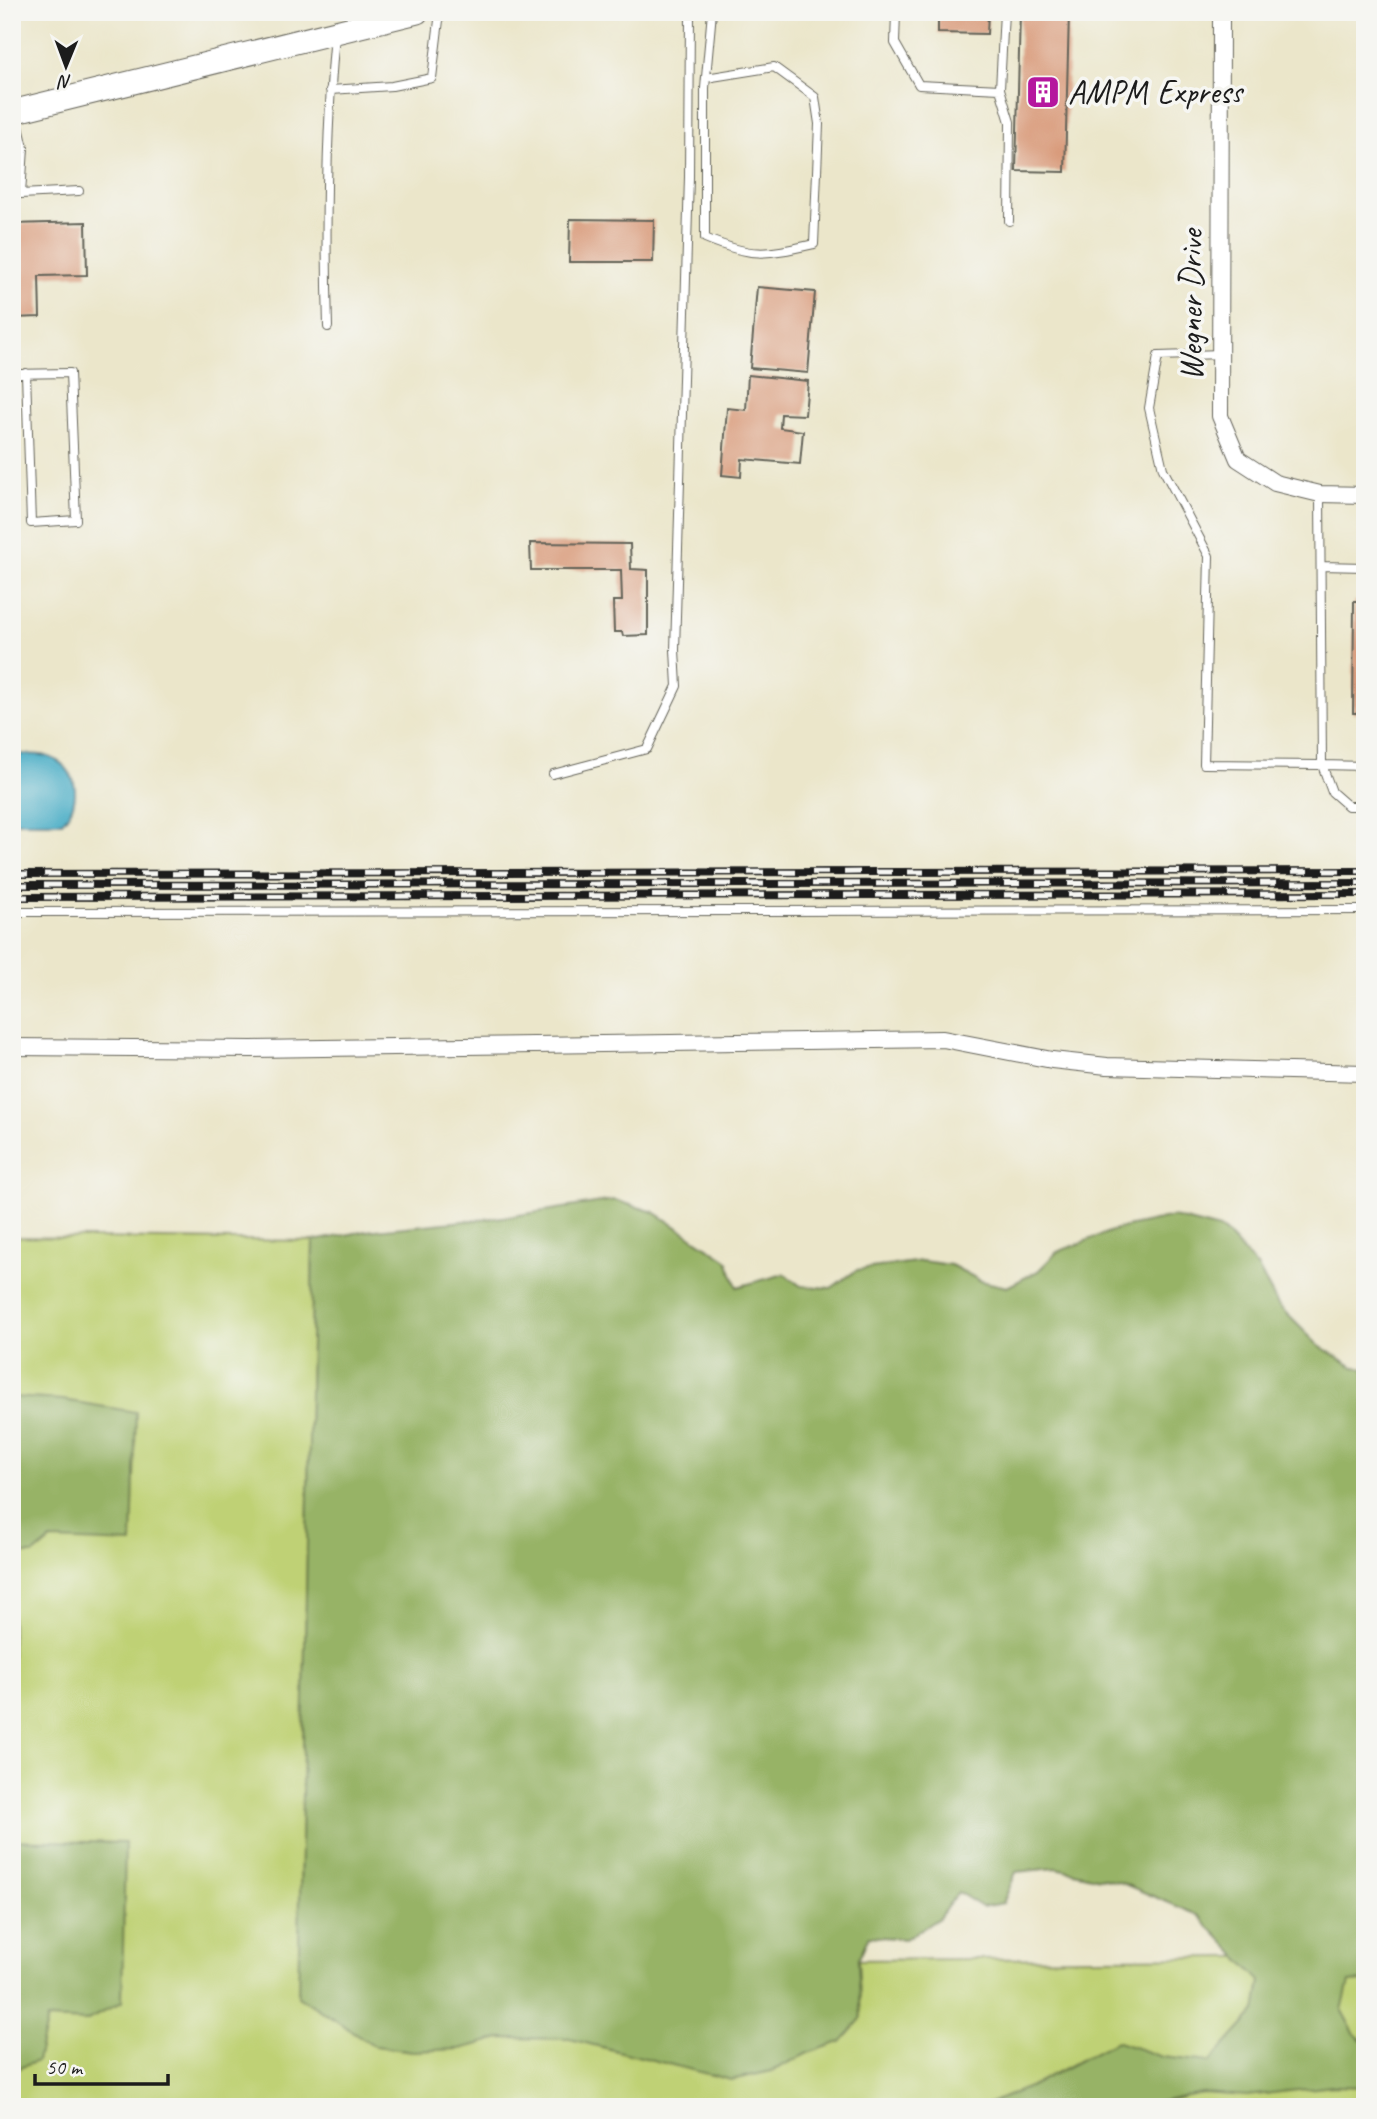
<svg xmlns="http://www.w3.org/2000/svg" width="1377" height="2119" font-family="Caveat,sans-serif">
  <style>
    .green { fill: #bfd174; stroke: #6e7648; stroke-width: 2 }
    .forest { fill: #97b366; stroke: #5a6841; stroke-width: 2 }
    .water { fill: #45abc5; stroke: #306470; stroke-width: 2 }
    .building { fill: #d99b7b }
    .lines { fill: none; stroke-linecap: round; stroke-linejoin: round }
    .service-casing { stroke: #646359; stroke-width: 10 }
    .minor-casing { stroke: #646359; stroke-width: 18 }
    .secondary-casing { stroke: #646359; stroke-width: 25 }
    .service { stroke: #fff; stroke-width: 8 }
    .minor { stroke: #fff; stroke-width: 16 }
    .secondary { stroke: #fff; stroke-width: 23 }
    .rail-casing { stroke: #1c1c1c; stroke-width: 8 }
    .rail { stroke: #f6f6f2; stroke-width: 5; stroke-dasharray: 16; stroke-linecap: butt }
    .labels { text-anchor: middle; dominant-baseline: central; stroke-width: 7; stroke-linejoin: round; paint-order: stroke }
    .poi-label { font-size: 33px; fill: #1c1c1c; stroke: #f6f6f2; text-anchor: start }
    .street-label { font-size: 33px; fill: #1c1c1c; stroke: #f6f6f2 }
  </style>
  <rect width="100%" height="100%" fill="#f6f6f2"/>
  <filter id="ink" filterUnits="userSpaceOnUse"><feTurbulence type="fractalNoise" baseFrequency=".0143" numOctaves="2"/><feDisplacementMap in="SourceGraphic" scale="14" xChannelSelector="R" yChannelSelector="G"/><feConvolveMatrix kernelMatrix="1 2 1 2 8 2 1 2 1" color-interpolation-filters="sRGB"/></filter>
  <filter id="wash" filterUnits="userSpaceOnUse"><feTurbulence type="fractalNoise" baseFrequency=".00686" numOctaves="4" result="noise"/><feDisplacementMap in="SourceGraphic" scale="28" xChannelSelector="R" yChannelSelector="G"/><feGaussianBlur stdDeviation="1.57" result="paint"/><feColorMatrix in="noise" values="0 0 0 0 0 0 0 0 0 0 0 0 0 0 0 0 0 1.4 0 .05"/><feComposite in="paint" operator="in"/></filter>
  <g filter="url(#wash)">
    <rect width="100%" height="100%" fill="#ebe6ca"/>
    <path class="green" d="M12,1237L313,1241L299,1964L1365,1956V2107H12Z"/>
    <path class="forest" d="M614,1200L654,1212L727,1260L737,1287L784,1274L801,1286L831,1288L857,1270L922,1261L951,1265L981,1281L1007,1287L1038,1271L1057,1252L1117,1229L1173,1217L1223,1230L1258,1268L1278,1305L1318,1345L1354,1367L1365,1368V1981L1349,1982L1342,2011L1354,2033L1365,2043V2087L1333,2086L1247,2096L1202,2093L1136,2107H981L1031,2086L1116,2041L1162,2057L1210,2062L1256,2011L1261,1981L1198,1915L1122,1883L1056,1868L1016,1872L1003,1903L982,1907L958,1892L939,1918L905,1939L869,1936L858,1960L861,2019L841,2042L808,2053L772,2071L731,2080L570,2039L501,2038L460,2049L413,2051L375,2046L298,1996L313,1241L366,1231L513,1216Z
      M12,1397L63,1400L136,1412L132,1543L51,1540L34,1554H12Z
      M12,1840L125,1843L122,2002L86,2021L47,2019L37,2061L12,2071Z"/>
    <path class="water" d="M12,754C23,755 36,753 46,756C78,765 84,800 62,822H12Z"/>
    <g id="blocks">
      <path class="building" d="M938,12H988L987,34L938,33Z
        M1020,12H1069L1065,172L1016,171Z
        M570,219L654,220L653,262H569Z
        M86,222L87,275L39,276L40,317L12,318V224Z
        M757,287L815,292L808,373L750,368Z
        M748,375L808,381L805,415L781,414L780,428L803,431L800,464L742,459L741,477L722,475L727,408L746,410Z
        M530,543L630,544L631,569L648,570V635L623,636L622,632H614L613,601H622L621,570H531Z
        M1354,601H1365V713H1353Z"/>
    </g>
  </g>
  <g filter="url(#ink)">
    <use href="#blocks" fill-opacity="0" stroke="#646359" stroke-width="2"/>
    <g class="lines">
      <g class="service-casing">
        <path id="service" d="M896,12L895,43L919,85L1000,89L1004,12
          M706,78L774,67L815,97L819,124L814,244C765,255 753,258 705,238V88L712,12
          M1000,89L1010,122L1009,221
          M330,90L392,86L432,78L440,12
          M21,194L79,191
          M12,195L21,194L24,148L16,114
          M328,327C325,229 326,133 335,35
          M1222,354L1158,356L1149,408L1163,469L1209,556L1204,764L1322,765L1320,494
          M12,374L70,373L76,520L31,523L26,373
          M1321,566L1365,567
          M1365,766L1322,765L1332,792L1348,806H1365
          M553,774L647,749L677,686L675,650L689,177L690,12
          M12,912L1365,910"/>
      </g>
      <g class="minor-casing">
        <path id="minor" d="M1221,12L1220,416L1238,459L1275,483L1320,494L1365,495
          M12,1047L252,1049L943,1039L1052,1060L1107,1066L1365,1073"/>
      </g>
      <g class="secondary-casing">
        <path id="secondary" d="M12,112L417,12"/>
      </g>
      <use href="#service" class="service"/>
      <use href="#minor" class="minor"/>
      <use href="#secondary" class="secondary"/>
      <g class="rail-casing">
        <path id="rail" d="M12,874L1365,871
          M12,885L1365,883
          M12,897L1365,894"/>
      </g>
      <use href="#rail" class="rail"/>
    </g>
  </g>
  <defs>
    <g id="building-square" transform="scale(1.75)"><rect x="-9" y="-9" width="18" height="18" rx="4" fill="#b5179e" stroke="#f6f6f2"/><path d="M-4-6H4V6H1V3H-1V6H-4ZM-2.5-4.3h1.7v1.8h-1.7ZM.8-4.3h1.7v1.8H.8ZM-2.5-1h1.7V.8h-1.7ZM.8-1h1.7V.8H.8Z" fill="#fff"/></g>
  </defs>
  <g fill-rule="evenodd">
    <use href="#building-square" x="1043" y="92"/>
  </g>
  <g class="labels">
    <g class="poi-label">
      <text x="1068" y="92">AMPM Express</text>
    </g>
    <g class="street-label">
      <text transform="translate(1191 305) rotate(-90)">Wegner Drive</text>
    </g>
  </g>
  <rect width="1377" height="2119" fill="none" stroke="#f6f6f2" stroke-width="42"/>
  <g transform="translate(66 66) rotate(181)" stroke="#f6f6f2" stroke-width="5" paint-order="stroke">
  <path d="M0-5L12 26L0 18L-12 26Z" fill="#1c1c1c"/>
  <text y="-10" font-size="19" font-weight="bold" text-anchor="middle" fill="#1c1c1c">N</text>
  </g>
  <path d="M35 2074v10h133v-10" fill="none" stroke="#1c1c1c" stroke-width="3.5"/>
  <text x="46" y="2074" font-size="21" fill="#1c1c1c" stroke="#f6f6f2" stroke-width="5" paint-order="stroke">50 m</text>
</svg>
